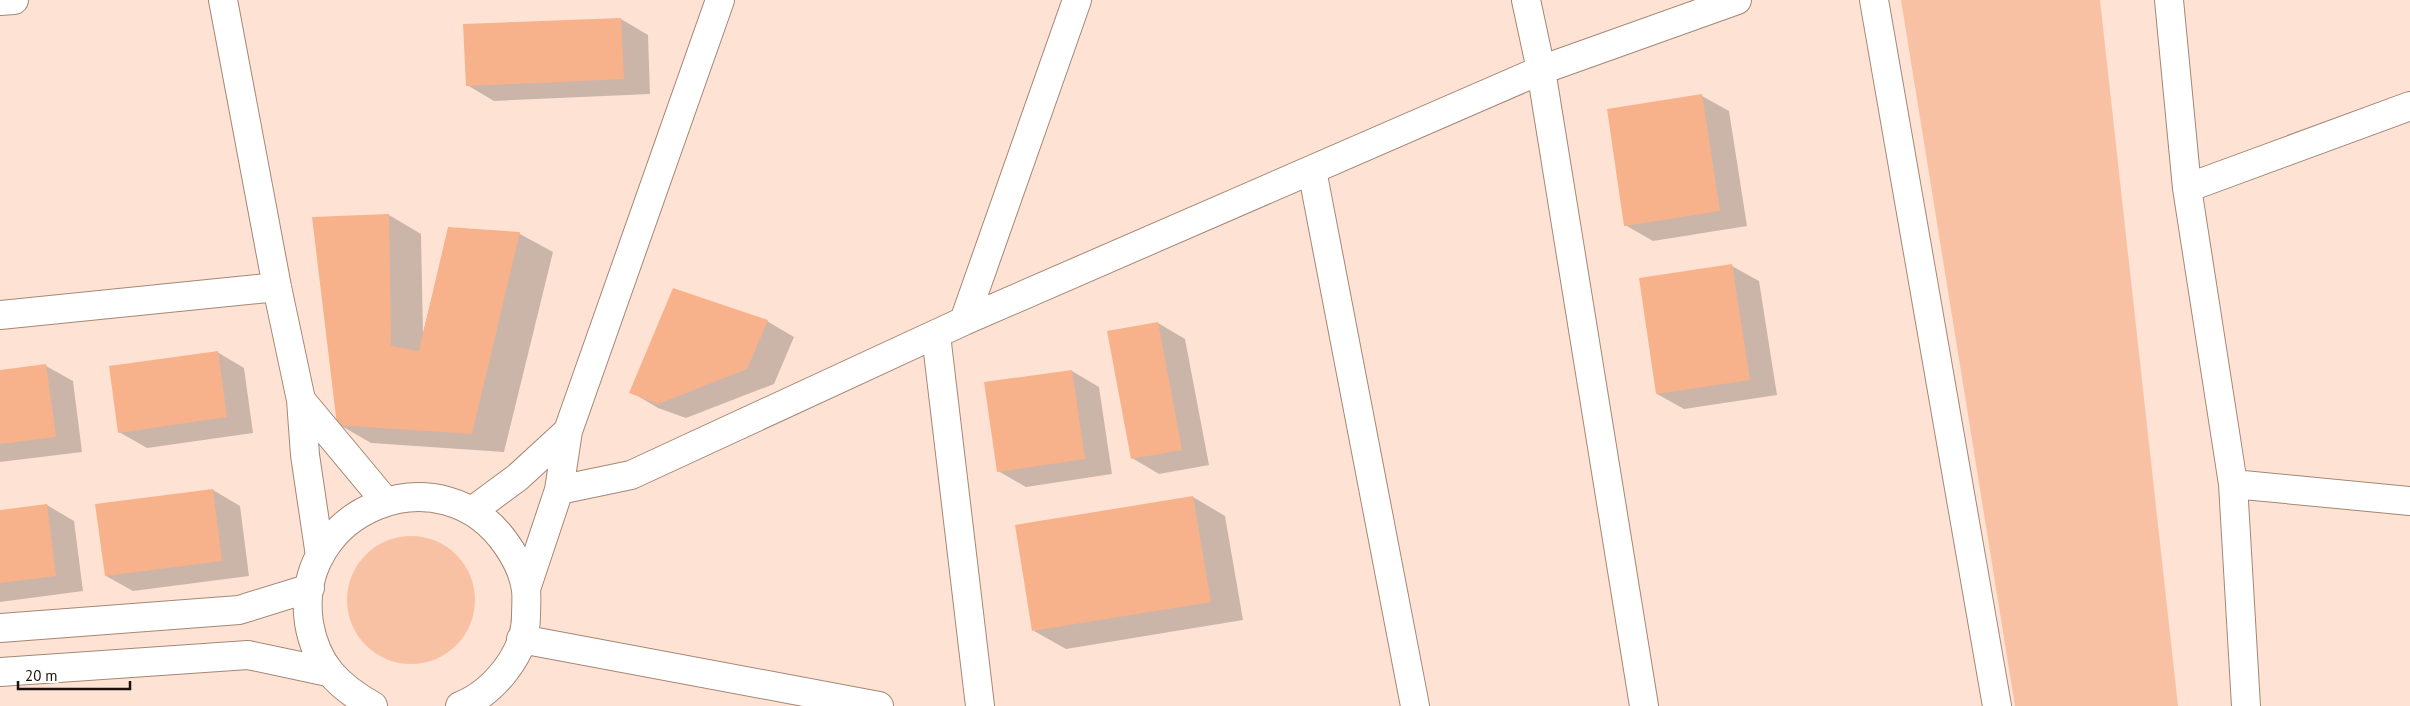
<svg xmlns="http://www.w3.org/2000/svg" width="2410" height="706" font-family="'PT Sans',sans-serif">
  <style>
    .green { fill: #f9c1a3 }
    .shadow { fill: #0003 }
    .building { fill: #f8b28b }
    .lines { fill: none; stroke-linecap: round; stroke-linejoin: round }
    .street-casing { stroke: #a58675; stroke-width: 30 }
    .street { stroke: #fff; stroke-width: 28 }
  </style>
  <rect width="100%" height="100%" fill="#fee3d4"/>
  <path class="green" d="M1901,0H2100L2178,706H2015Z
    M347 600a64 64 0 1 1 128 0a64 64 0 1 1-128 0Z"/>
  <path class="shadow" d="M621,19L648,35L650,94L494,101L467,85Z
    M1702,96L1729,111L1747,226L1653,241L1625,225Z
    M389,215L421,234L423,333L449,228L520,234L553,252L504,452L371,443L338,424Z
    M1732,266L1759,281L1777,395L1684,409L1657,394Z
    M767,321L794,337L774,384L686,418L658,408L631,392Z
    M1158,323L1185,339L1209,465L1159,474L1132,458Z
    M217,352L244,368L253,433L147,448L119,432Z
    M46,366L73,381L82,452L0,462V372Z
    M1072,371L1099,387L1112,474L1026,487L998,471Z
    M213,490L240,506L249,576L133,591L106,576Z
    M1193,497L1225,516L1243,620L1066,649L1034,631Z
    M47,505L74,521L83,591L0,602V511Z"/>
  <path class="building" d="M621,18L624,79L466,86L463,24Z
    M1702,94L1720,211L1624,226L1607,109Z
    M389,214L391,346L419,351L448,227L520,232L472,434L337,425L312,217Z
    M1732,264L1750,380L1656,394L1639,278Z
    M673,288L768,320L747,369L658,404L629,393Z
    M1158,322L1182,450L1131,459L1107,331Z
    M218,351L227,417L118,433L109,366Z
    M46,364L56,437L0,444V370Z
    M1072,370L1085,459L997,472L984,382Z
    M213,489L222,561L105,576L95,504Z
    M1193,496L1211,602L1032,631L1015,525Z
    M47,504L56,576L0,583V510Z"/>
  <g class="lines">
    <g class="street-casing">
      <path id="street" d="M223,0L277,287L301,400L305,455L320,556
        M1526,0L1541,70L1644,706
        M1874,0L1997,706
        M2169,0L2187,188L2233,484
        M0,1L14,0
        M1312,170L1415,706
        M2187,188L2410,106
        M0,315L277,287
        M964,321L1077,0
        M936,335L980,706
        M301,400L386,502
        M559,490L631,475L964,321L1541,70L1737,0
        M472,511L518,477L568,431
        M526,589L559,490L568,431L720,0
        M0,628L239,610L310,588
        M521,639L879,706
        M0,672L248,655L328,672
        M373,706C338,686 316,665 309,623C292,509 442,449 507,545C516,558 524,574 526,590C527,598 526,608 526,616C526,654 493,693 460,706
        M2246,706L2233,484L2410,501"/>
    </g>
    <use href="#street" class="street"/>
  </g>
  <path d="M18 681v8h112v-8" fill="none" stroke="#1b100a" stroke-width="2.5"/>
  <text x="25" y="681" font-size="15" fill="#1b100a" stroke="#ffffff" stroke-width="4" paint-order="stroke">20 m</text>
</svg>
